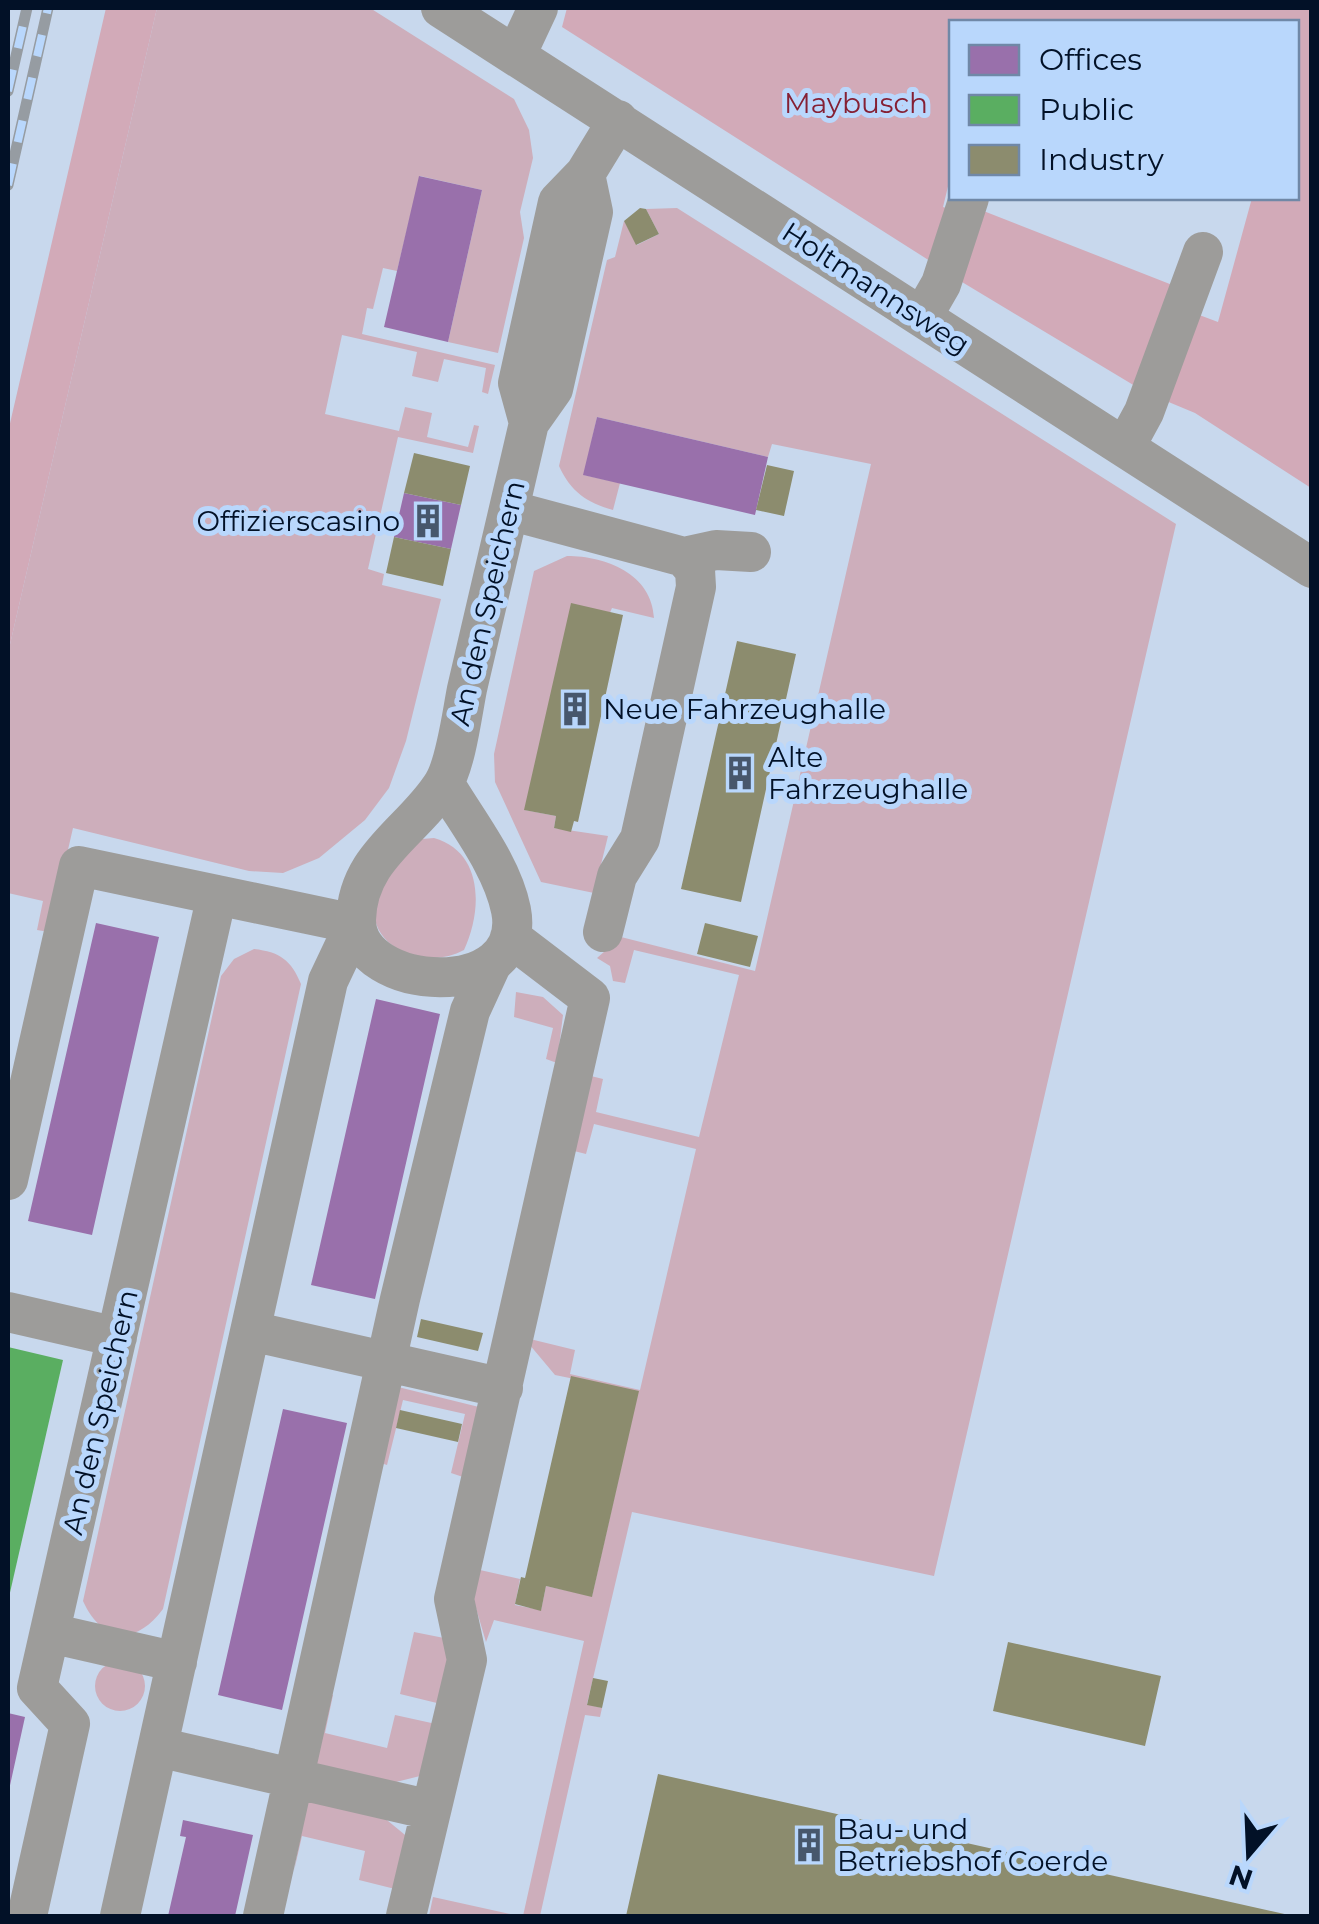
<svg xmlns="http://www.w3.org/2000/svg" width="1319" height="1924" font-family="Montserrat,sans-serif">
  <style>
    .green { fill: #cdaebb }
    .forest { fill: #d2aab8 }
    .offices { fill: #9970ab }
    .public { fill: #5aae61 }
    .industry { fill: #8c8c6e }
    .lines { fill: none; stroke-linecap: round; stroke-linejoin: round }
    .minor { stroke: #9d9c9a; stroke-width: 40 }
    .rail-casing { stroke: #969ca2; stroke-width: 11 }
    .rail { stroke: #b9d7fc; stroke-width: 8; stroke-dasharray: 22; stroke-linecap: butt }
    .labels { text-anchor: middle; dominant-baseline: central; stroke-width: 10; stroke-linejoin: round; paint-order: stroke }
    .park-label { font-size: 28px; fill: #852034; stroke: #b9d7fc }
    .street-label { font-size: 28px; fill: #021127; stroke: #b9d7fc }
    .poi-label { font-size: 28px; fill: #021127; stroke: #b9d7fc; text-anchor: start }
  </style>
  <rect width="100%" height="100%" fill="#c8d8ed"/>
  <path class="green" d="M157,8H370L514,99L529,130L533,158L520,212L524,238L498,353L448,342L482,190L420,176L397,271L383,268L373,309L367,308L362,334L495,365L488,394L482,392L486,368L444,359L438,382L412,376L417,352L342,335L325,414L399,431L405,407L432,413L427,437L468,447L474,425L479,426L473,453L398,437L368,569L384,574L382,585L441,599L406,741L389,788L365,820L319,858L283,873L249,871L73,828L49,932L37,930L43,901L8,893V653Z
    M677,208L1176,524L934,1576L632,1512L587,1704L602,1708L600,1717L585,1715L540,1916H523L584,1641L494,1620L486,1642L473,1598L480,1570L520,1579L515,1605L541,1610L546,1586L592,1596L638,1392L555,1375L529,1344L530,1339L575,1350L570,1374L640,1390L696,1149L594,1124L586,1154L574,1151L591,1076L603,1079L596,1112L699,1137L739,975L634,950L625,983L613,981L610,966L597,958L621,937L755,971L871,464L772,444L768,457L597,417L584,475L620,483L613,510C586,502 571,492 559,466L607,260L615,257L624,221L637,245L659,234L646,209Z
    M567,556C606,556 652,574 654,618L612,608L525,810L556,816L554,828L608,836L594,893L541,882L495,782L494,754L534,571Z
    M434,838C483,852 483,909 464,950C424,972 361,946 376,894C382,875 408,854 422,839Z
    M254,949C280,952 291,960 301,984L163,1609C136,1646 102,1643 83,1601L221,976L234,959Z
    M516,992L543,997L563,1015L557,1063L546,1059L553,1028L514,1017Z
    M398,1387L479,1407L463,1477L451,1473L465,1414L403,1400L387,1465L381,1463Z
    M414,1632L449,1639L453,1651L441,1704L400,1694Z
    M95 1686a25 25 0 1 1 50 0a25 25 0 1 1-50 0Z
    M328,1693L333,1695L325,1733L387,1748L395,1715L436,1724L424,1775L388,1784L312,1766Z
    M306,1799L382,1816L410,1839L399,1890L359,1880L365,1851L302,1836L294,1871Z
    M433,1897L519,1916H429Z"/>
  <path class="forest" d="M106,8H157L8,653V432Z
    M567,8H1311V488L1195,413L1159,398L1194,313L1218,322L1252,198H1296V22H952L951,174L943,207L956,211L941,268L562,27Z
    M981,210L1180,288L1145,392L957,279Z"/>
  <path class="offices" d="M419,176L482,190L448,342L384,327Z
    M597,417L768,457L755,515L583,475Z
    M404,493L461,505L451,549L394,537Z
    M96,923L159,937L92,1235L28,1221Z
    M376,999L440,1014L375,1299L311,1285Z
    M283,1409L347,1423L282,1710L218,1695Z
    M8,1713L25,1717L9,1790L8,1789Z
    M183,1820L253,1835L235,1916H168L186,1837L180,1836Z"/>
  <path class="public" d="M8,1347L63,1360L9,1597H8Z"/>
  <path class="industry" d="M640,208L646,209L659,234L636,245L624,221Z
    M414,453L470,466L461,505L404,493Z
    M767,465L794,471L784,516L756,510Z
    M394,537L451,549L443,586L386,573Z
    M571,603L623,615L578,822L574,821L571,832L554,828L556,816L524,810Z
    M737,641L796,654L741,902L681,889Z
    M705,923L758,936L750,967L697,954Z
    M421,1319L483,1333L478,1351L417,1337Z
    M571,1376L639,1391L592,1597L546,1586L541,1611L515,1604L521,1577L525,1578Z
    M400,1410L462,1424L458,1442L396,1428Z
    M1008,1642L1161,1676L1145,1746L993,1711Z
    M593,1678L608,1681L602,1708L587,1705Z
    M658,1774L1289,1915V1916H626Z"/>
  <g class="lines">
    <path class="minor" d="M441,8L1312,568
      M516,55L538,8
      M922,317L941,284L969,198
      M529,423L518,383L558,202L585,174L618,120
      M1125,447L1144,412L1203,252
      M509,510L684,557L695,570L696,587L640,839L617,876L603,932
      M684,557L716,550L751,552
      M444,783C467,822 502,865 511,910C529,1003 355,993 356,920C357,856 413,832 443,784C456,764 462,714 467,689C488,600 508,512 529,423L553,389L593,212L585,174
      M8,1180L79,866L355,924L328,981L120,1916
      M8,1312L117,1337
      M251,1331L503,1388
      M50,1633L177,1662
      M158,1747L431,1810
      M27,1916L70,1724L37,1688L217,895
      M263,1916L400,1299L470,1011L492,963
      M406,1916L467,1660L454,1599L590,998L510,937"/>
    <g class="rail-casing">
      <path id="rail" d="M8,91L27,8
        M8,185L48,8"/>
    </g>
    <use href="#rail" class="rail"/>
  </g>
  <defs>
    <g id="building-bare" transform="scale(2.7)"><path d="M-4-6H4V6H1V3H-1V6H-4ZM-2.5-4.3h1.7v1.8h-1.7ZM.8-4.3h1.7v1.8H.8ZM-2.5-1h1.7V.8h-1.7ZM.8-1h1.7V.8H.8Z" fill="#47576c" stroke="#b9d7fc" stroke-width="2.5" paint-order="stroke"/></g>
  </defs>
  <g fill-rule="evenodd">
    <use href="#building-bare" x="428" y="521"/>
    <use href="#building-bare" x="575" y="709"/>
    <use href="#building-bare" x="740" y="773"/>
    <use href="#building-bare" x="809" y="1845"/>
  </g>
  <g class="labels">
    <g class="park-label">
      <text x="856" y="103">Maybusch</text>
    </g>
    <g class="street-label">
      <text transform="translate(876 288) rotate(33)">Holtmannsweg</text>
      <text transform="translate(487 603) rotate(-77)">An den Speichern</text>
      <text transform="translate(100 1412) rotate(-77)">An den Speichern</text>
    </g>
    <g class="poi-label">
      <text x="400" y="521" text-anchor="end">Offizierscasino</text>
      <text x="603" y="709">Neue Fahrzeughalle</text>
      <text x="768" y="757">Alte<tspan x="768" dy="32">Fahrzeughalle</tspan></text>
      <text x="837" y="1829">Bau- und<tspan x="837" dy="32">Betriebshof Coerde</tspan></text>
    </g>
  </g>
  <rect width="1319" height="1924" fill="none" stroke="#021127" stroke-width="20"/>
  <rect x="949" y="20" width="350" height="180" fill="#b9d7fc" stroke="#7088a7" stroke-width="2.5"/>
  <rect x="969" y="45" width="50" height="30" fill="#9970ab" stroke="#7088a7" stroke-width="2.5"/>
  <text x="1039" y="70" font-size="30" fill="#021127">Offices</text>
  <rect x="969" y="95" width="50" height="30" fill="#5aae61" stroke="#7088a7" stroke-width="2.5"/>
  <text x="1039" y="120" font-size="30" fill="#021127">Public</text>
  <rect x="969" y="145" width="50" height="30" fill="#8c8c6e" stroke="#7088a7" stroke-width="2.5"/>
  <text x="1039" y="170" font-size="30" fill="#021127">Industry</text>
  <g transform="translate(1249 1854) rotate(199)" stroke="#b9d7fc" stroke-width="8" paint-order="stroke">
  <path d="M0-8L18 38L0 25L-18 38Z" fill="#021127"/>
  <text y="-15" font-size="28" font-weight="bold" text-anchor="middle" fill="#021127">N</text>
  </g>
</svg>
